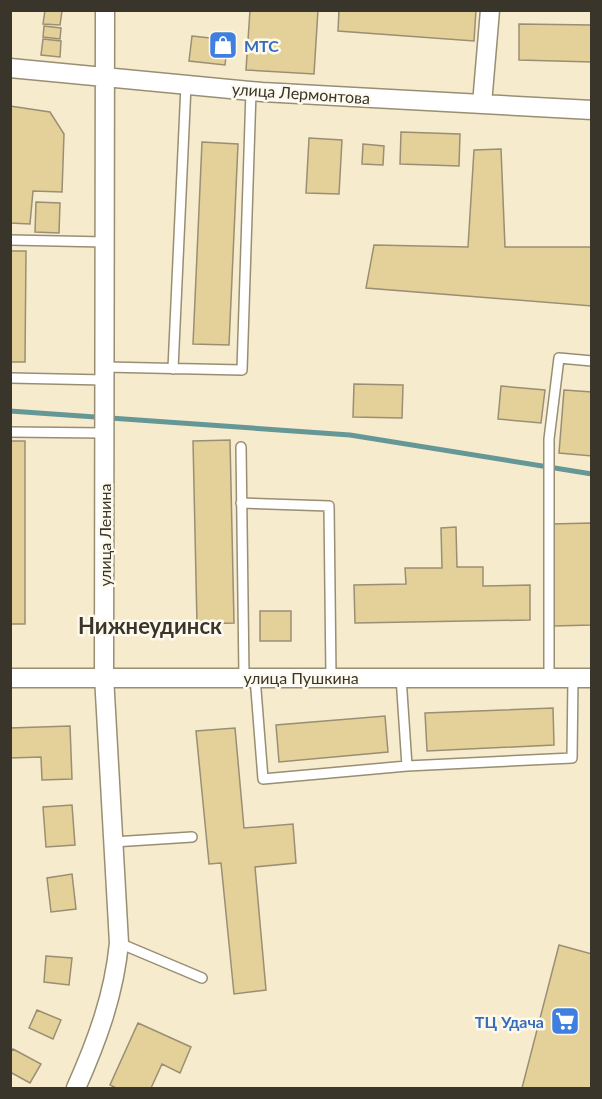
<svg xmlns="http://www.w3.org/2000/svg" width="602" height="1099" font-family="Lato,sans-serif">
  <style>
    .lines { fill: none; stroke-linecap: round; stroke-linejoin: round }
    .stream { stroke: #659796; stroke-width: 5 }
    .building { fill: #e4d099; stroke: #9a8f74; stroke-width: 1.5 }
    .service-casing { stroke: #998e73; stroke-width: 12 }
    .minor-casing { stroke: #998e73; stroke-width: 21 }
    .service { stroke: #fff; stroke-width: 9 }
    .minor { stroke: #fff; stroke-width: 18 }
    .labels { text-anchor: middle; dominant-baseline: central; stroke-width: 5; stroke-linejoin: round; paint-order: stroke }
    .shop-label { font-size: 16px; font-weight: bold; fill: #366cbe; stroke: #fdf9ed; text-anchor: start }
    .street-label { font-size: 16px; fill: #3a352a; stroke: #fdf9ed }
    .district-label { font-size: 22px; font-weight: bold; fill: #3a352a; stroke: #fdf9ed }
  </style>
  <rect width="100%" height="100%" fill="#f6ebcd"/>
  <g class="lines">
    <path class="stream" d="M10,411L350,435L592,474"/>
  </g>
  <path class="building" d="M45,10L62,11L60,25L43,24Z
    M250,10H318L314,74L246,70Z
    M339,10H476L474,41L338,31Z
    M519,24L592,25V62L519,60Z
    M44,26L61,28L60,39L43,37Z
    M192,36L228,40L225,65L189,61Z
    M43,39L61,41L60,57L41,55Z
    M10,106L50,112L64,134L62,192L33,191L30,224L10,223Z
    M401,132L460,134L459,166L400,164Z
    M309,138L342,140L339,194L306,193Z
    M202,142L238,144L229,345L193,344Z
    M363,144L384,146L383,165L362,164Z
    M501,149L505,247H592V306L366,288L374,245L468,247L474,150Z
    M36,202L60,203L59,233L35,232Z
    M10,251H26L25,362H10Z
    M354,384L403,385L402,418L353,417Z
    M501,386L545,390L541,423L498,419Z
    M564,390L592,392V456L559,453Z
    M230,440L234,623L197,624L193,441Z
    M10,441H25V624H10Z
    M592,523V625L553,626L551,524Z
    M456,527L457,567H483V586L530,585V620L355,623L354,585L406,584L405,568H442L441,528Z
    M260,611H291V641H260Z
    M553,708L554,745L427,751L425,713Z
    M385,716L388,752L279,762L276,725Z
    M70,726L72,779L42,780L41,757L10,758V728Z
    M235,728L244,828L293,824L296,863L255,867L266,990L234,994L221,863L209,864L196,731Z
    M72,805L75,845L46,847L43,807Z
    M72,874L76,909L51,912L47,878Z
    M559,945L592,954V1088H522Z
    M46,956L72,958L69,985L44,982Z
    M37,1010L61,1020L53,1039L29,1028Z
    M138,1023L191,1047L180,1073L162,1064L151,1088H116L110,1085Z
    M13,1049L41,1064L30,1083L10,1072V1053Z"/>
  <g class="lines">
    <g class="service-casing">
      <path id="service" d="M10,240L105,242
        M105,367L242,370L251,91
        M173,369L186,85
        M10,378L105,380
        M10,432L104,433
        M241,447L244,677
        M241,503L329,506L331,677
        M255,677L263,779L407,766L401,677
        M549,678V439L559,358L592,361
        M407,766L572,758L573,678
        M113,842L192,837
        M119,943L202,978"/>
    </g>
    <g class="minor-casing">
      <path id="minor" d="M10,68L262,92L592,110
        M482,104L490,10
        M10,678H592
        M76,1088C97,1041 114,995 119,943L104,676L105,10"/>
    </g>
    <use href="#service" class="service"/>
    <use href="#minor" class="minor"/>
  </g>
  <defs>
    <g id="shop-square" transform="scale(1.5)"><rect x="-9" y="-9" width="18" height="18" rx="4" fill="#3f7fe0" stroke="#fdf9ed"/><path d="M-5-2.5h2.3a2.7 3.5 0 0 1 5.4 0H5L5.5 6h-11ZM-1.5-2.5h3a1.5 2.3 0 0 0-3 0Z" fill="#fff"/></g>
    <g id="supermarket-square" transform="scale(1.5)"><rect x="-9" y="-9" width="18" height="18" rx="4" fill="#3f7fe0" stroke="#fdf9ed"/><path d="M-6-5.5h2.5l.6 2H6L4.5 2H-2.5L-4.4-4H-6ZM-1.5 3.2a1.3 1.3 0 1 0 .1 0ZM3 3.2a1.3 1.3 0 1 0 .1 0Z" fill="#fff"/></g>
  </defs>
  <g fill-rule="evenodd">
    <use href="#shop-square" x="223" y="45"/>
    <use href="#supermarket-square" x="565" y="1021"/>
  </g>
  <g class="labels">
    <g class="shop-label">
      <text x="244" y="45">МТС</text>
      <text x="544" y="1021" text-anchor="end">ТЦ Удача</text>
    </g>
    <g class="street-label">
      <text transform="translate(301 93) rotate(4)">улица Лермонтова</text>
      <text transform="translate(104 535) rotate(-90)">улица Ленина</text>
      <text x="301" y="677">улица Пушкина</text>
    </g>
    <g class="district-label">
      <text x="150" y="625">Нижнеудинск</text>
    </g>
  </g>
  <rect width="602" height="1099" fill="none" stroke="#3a352a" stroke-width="24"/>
</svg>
